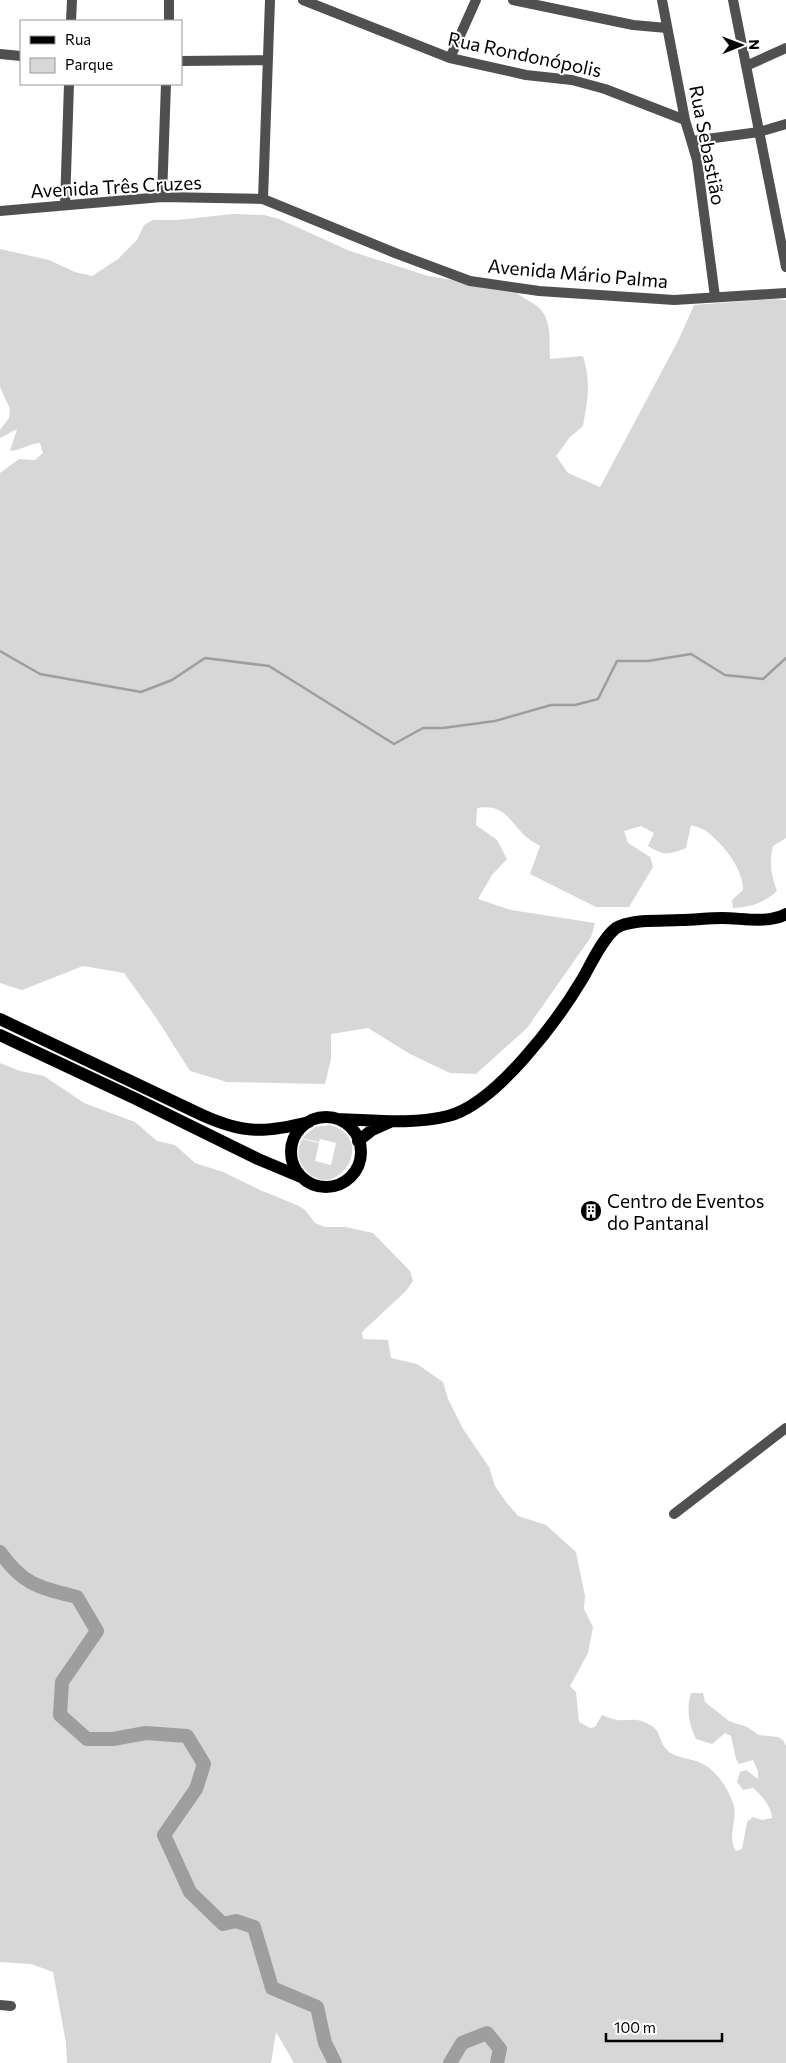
<svg xmlns="http://www.w3.org/2000/svg" width="786" height="2063" font-family="Commissioner,sans-serif">
  <style>
    .green { fill: #d7d7d7 }
    .lines { fill: none; stroke-linecap: round; stroke-linejoin: round }
    .stream { stroke: #9e9e9e; stroke-width: 2.5 }
    .river { stroke: #9e9e9e; stroke-width: 14 }
    .minor { stroke: #505050; stroke-width: 10 }
    .major { stroke: #000; stroke-width: 12 }
    .labels { text-anchor: middle; dominant-baseline: central; stroke-width: 4; stroke-linejoin: round; paint-order: stroke }
    .street-label { font-size: 19px; fill: #000; stroke: #fff }
    .poi-label { font-size: 19px; fill: #000; stroke: #fff; text-anchor: start }
  </style>
  <rect width="100%" height="100%" fill="#fff"/>
  <path class="green" d="M233,214L264,215L279,219L350,251L428,276L514,290C521,297 526,299 534,304C553,316 549,339 550,359L583,356C591,383 588,398 583,426L570,437L556,456L568,473L600,487L678,341L694,305L773,299L786,300V838L773,846C769,861 771,876 777,891C763,903 752,907 733,908L732,900L743,890C743,868 723,844 706,831C702,828 696,827 691,825L686,848C668,855 664,856 648,846L654,833L641,826L624,831L628,843L650,857L653,867L629,907H596L530,874L540,846C534,842 528,839 523,834C508,818 503,804 477,808L476,825L497,840L507,859L492,875L478,899L511,910L595,923L591,937L527,1028L476,1074L450,1073L410,1054L368,1028L331,1034V1059L325,1084L227,1082L190,1071L157,1019L124,973L83,966L22,990L0,983V473L19,459L35,460L43,453L40,443C28,444 22,450 10,451L17,429L0,438V430L9,418L10,409L0,387V249L49,260L75,272L92,276L118,259L137,240L144,225L153,220H177Z
    M0,1063L20,1071L44,1076L84,1103L135,1122L157,1141L175,1145L195,1163L223,1172L260,1190L297,1205L305,1210L315,1223L325,1227H346L373,1233L410,1271L413,1281L406,1291L362,1332L363,1339L388,1340L391,1358L417,1364L443,1382L448,1399L463,1429L489,1467L495,1486L506,1502L518,1516L546,1525L576,1552L585,1596L584,1609L593,1627L588,1653L570,1686L576,1692L579,1722L590,1728L595,1727L602,1715C607,1717 612,1719 617,1720C626,1721 635,1718 644,1722C664,1730 656,1738 667,1750C672,1756 685,1758 692,1760C711,1763 727,1785 733,1803C739,1818 726,1837 736,1851L742,1849L747,1822L753,1817L762,1820L772,1818C772,1808 761,1794 753,1788L743,1790L737,1782L740,1772L746,1770L758,1779V1771L753,1760L739,1764L736,1759L731,1736L725,1733L712,1744L696,1739C689,1724 686,1710 691,1693H703L705,1702L729,1721L747,1727L759,1735L778,1737L783,1740L786,1746V2063H294L276,2032L271,2063H67L66,2043L53,1972L31,1964L0,1962Z
    M329,1125C381,1138 334,1207 304,1168C297,1159 297,1149 302,1139L319,1143L315,1161L331,1165L336,1143L320,1139L319,1142L302,1138L315,1127Z"/>
  <g class="lines">
    <path class="stream" d="M0,651L40,674L141,692L172,680L205,658L269,666L394,744L423,728H443L495,721L551,705H575L598,699L617,661H648L691,654L725,675L763,679L786,658"/>
    <path class="river" d="M0,1552C23,1585 40,1588 77,1597L97,1631L62,1682L60,1715L87,1739H113L146,1733L187,1736L204,1764L196,1789L164,1835L190,1892L223,1924L236,1921L254,1927L272,1988L317,2007L325,2043L335,2063
      M450,2063L462,2043L487,2033L500,2049L497,2063"/>
    <path class="minor" d="M303,0L450,58L526,75L572,80L605,89L685,120
      M513,0L633,25L667,28
      M662,0L685,120L697,160L715,297
      M733,0L786,267
      M71,21L72,0
      M169,21V0
      M0,54L21,56
      M450,58L476,0
      M181,61L267,60
      M746,66L786,48
      M692,141L759,132L786,124
      M162,197L166,84
      M263,199L270,0
      M65,205L69,84
      M0,211L162,197L263,199L395,253L470,281L539,291L674,300L786,293
      M674,1514L786,1428
      M0,2005L11,2006"/>
    <path class="major" d="M0,1019L202,1115C244,1134 265,1133 309,1122
      M0,1035L134,1098L258,1159L301,1177
      M291 1152a35 35 0 1 1 70 0a35 35 0 1 1-70 0Z
      M338,1119C373,1120 413,1125 448,1116C496,1104 558,1020 583,978C591,964 606,931 620,926C638,919 662,921 681,920C694,920 708,918 722,918C743,918 767,924 786,914
      M358,1141L372,1130L390,1122"/>
  </g>
  <defs>
    <g id="building-disc" transform="scale(1.125)"><circle r="9.5" fill="#000" stroke="#fff"/><path d="M-4-6H4V6H1V3H-1V6H-4ZM-2.5-4.3h1.7v1.8h-1.7ZM.8-4.3h1.7v1.8H.8ZM-2.5-1h1.7V.8h-1.7ZM.8-1h1.7V.8H.8Z" fill="#fff"/></g>
  </defs>
  <g fill-rule="evenodd">
    <use href="#building-disc" x="591" y="1211"/>
  </g>
  <g class="labels">
    <g class="street-label">
      <text transform="translate(525 54) rotate(12)">Rua Rondonópolis</text>
      <text transform="translate(708 145) rotate(79)">Rua Sebastião</text>
      <text transform="translate(116 186) rotate(-3)">Avenida Três Cruzes</text>
      <text transform="translate(578 273) rotate(5)">Avenida Mário Palma</text>
    </g>
    <g class="poi-label">
      <text x="607" y="1200">Centro de Eventos<tspan x="607" dy="22">do Pantanal</tspan></text>
    </g>
  </g>
  <rect x="20" y="20" width="162" height="65" fill="#ffffff" stroke="#999999"/>
  <rect x="30" y="36" width="25" height="8" fill="#000000" stroke="#999999"/>
  <text x="65" y="45" font-size="15" fill="#000000">Rua</text>
  <rect x="30" y="58" width="25" height="15" fill="#d7d7d7" stroke="#999999"/>
  <text x="65" y="70" font-size="15" fill="#000000">Parque</text>
  <g transform="translate(741 45) rotate(89)" stroke="#ffffff" stroke-width="4" paint-order="stroke">
  <path d="M0-4L9 19L0 12L-9 19Z" fill="#000000"/>
  <text y="-8" font-size="14" font-weight="bold" text-anchor="middle" fill="#000000">N</text>
  </g>
  <path d="M606 2033v8h116v-8" fill="none" stroke="#000000" stroke-width="2.5"/>
  <text x="614" y="2033" font-size="15" fill="#000000" stroke="#ffffff" stroke-width="4" paint-order="stroke">100 m</text>
</svg>
